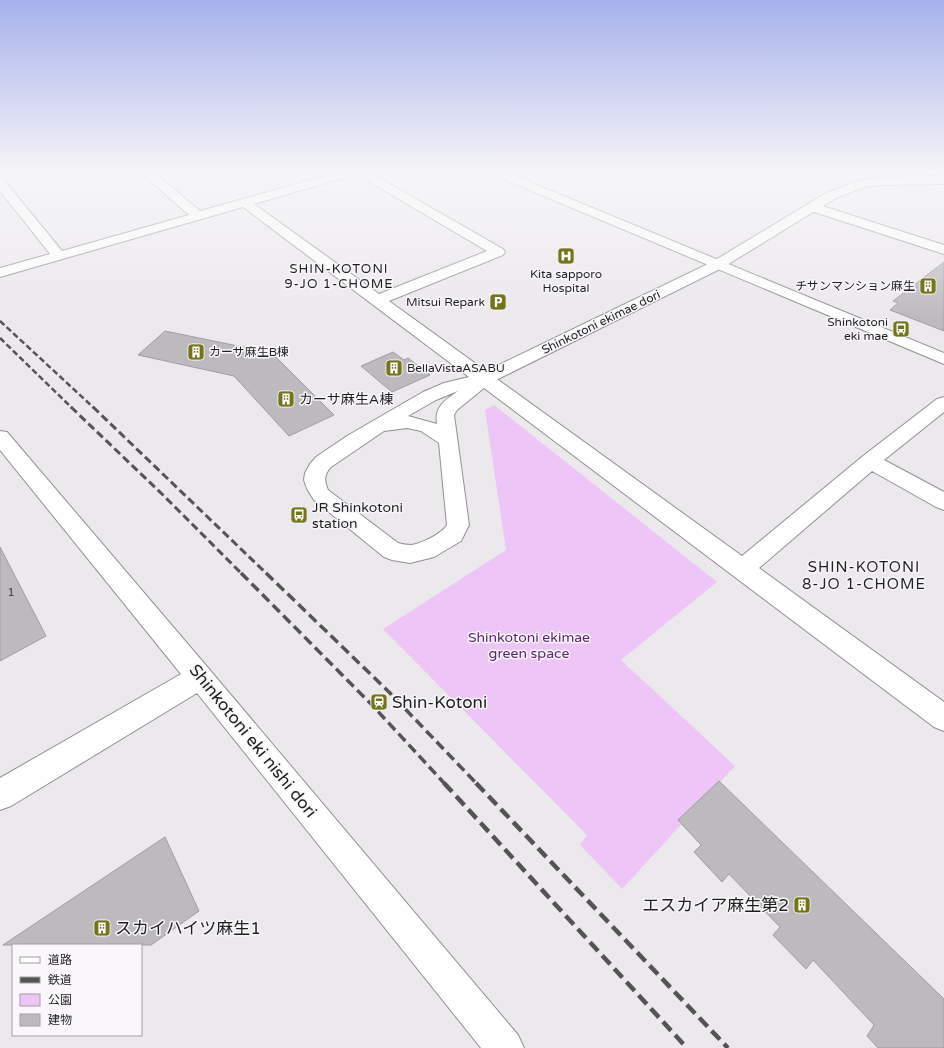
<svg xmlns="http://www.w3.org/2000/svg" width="944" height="1048" font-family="'Varela Round','Noto Sans JP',sans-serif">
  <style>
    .green { fill: #edc5f7 }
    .building { fill: #bcbabd; stroke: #9f9da0 }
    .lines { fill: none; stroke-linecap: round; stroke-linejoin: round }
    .minor-casing { stroke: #918f92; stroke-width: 2 }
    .tertiary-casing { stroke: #918f92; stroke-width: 2 }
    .secondary-casing { stroke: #918f92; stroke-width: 2 }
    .minor { fill: #fff; fill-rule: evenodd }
    .tertiary { fill: #fff; fill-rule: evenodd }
    .secondary { fill: #fff; fill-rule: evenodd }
    .rail-far3 { stroke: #555455; stroke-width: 2.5; stroke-dasharray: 6 3; stroke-linecap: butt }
    .rail-far2 { stroke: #555455; stroke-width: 3; stroke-dasharray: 8 4; stroke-linecap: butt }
    .rail-far1 { stroke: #555455; stroke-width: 3.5; stroke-dasharray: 10 5; stroke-linecap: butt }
    .rail { stroke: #555455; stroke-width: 4.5; stroke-dasharray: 12 6; stroke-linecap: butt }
    .labels { text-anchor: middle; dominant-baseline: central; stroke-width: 3; stroke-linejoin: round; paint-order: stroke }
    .far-poi-label { font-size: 12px; fill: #1f1e1f; stroke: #f9f7fa; text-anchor: end }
    .far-street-label { font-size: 12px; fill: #1f1e1f; stroke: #f9f7fa }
    .number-label { font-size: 12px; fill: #464546 }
    .far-neighbourhood-label { font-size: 13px; letter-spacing: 1px; fill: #1f1e1f; stroke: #f9f7fa }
    .poi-label { font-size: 14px; fill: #1f1e1f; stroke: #f9f7fa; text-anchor: start }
    .park-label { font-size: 14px; fill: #5e1f6d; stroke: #f9f7fa }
    .neighbourhood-label { font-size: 15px; letter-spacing: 1px; fill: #1f1e1f; stroke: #f9f7fa }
    .near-poi-label { font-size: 17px; fill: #1f1e1f; stroke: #f9f7fa; text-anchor: start }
    .near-street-label { font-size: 17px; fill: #1f1e1f; stroke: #f9f7fa }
  </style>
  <rect width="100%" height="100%" fill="#ece9ed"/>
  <path class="green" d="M494,405L717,582L621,660L735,766L622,889L580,845L587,835L383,629L506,550L485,410Z"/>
  <path class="building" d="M944,262V331L890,310L898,303L893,301Z
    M165,331L272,353L334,415L289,436L234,376L138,355Z
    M393,352L404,360L408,358L430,375L392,392L361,366Z
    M0,547L46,636L0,661Z
    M719,781L944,999V1048H878L867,1036L874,1025L813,960L806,969L773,935L780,927L729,874L722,882L694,852L701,845L678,820Z
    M165,837L199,911L151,945H3Z"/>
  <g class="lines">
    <g class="minor-casing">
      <path id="minor" d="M139,171H152L200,211L342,171H367L503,249L505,252L503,255L389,301L742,556L863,456L937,399L944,397V412L884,460L944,492V510L936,507L872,471L759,568L944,702V731L934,727L484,388L457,410L454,415L469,525L461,541L434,557L410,563L392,560L384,557L314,500L307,489L304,480L305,473L310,464L316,457L347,436L423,392L444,383L469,377L243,207L0,277V268L50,254L0,191V179L4,180L62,251L189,215ZM356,174L487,251L379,294L254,204ZM458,391C446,400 434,406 437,424L408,416L436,400ZM407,428L421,431L439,443L447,525C443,533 421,544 411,545C407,545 402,544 398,543L328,490C324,481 324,474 331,467L381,433L384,431Z
        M933,171H944V182L940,181Z
        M813,203L944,245V254L808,210L807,207L808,204Z
        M0,431L7,432L209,669L518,1035L524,1048H481L197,693L11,806L0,810V778L181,674L0,450Z"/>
    </g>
    <g class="tertiary-casing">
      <path id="tertiary" d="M944,176V184L881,185L865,187L836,198L722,268L490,383L484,384L478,383L475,379L478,375L712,262L828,192L859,181L881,177Z"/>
    </g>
    <g class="secondary-casing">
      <path id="secondary" d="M487,171H503L944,353V364L489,173Z"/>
    </g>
    <use href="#minor" class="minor"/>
    <use href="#tertiary" class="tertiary"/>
    <use href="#secondary" class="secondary"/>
    <path class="rail-far3" d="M0,321L94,408
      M0,338L72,408"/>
    <path class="rail-far2" d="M71,407L163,495L242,574
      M93,407L267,574"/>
    <path class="rail-far1" d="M241,573L373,706L445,784
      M266,573L389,692L477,784"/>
    <path class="rail" d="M444,783L687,1048
      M476,783L728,1048"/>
  </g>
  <linearGradient id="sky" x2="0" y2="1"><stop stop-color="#a5b1eb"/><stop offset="0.54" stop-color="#f6f5f7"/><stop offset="1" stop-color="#f6f5f7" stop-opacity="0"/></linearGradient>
  <rect width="944" height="318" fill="url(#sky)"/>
  <defs>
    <g id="hospital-square" transform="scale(0.9)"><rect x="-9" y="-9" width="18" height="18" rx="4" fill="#74741a" stroke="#f9f7fa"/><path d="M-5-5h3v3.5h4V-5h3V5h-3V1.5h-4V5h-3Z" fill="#fff"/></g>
    <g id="building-square" transform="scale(0.9)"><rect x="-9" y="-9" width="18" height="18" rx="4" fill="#74741a" stroke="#f9f7fa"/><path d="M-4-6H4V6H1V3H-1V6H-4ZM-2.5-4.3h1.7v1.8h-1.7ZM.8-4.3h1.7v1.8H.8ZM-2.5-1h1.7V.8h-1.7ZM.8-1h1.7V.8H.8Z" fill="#fff"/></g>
    <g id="parking-square" transform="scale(0.9)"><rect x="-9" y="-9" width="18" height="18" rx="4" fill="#74741a" stroke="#f9f7fa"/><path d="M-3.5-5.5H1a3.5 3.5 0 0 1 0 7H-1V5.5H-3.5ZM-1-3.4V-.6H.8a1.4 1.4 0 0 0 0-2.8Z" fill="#fff"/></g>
    <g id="bus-square" transform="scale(0.9)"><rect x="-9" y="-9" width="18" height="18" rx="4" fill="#74741a" stroke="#f9f7fa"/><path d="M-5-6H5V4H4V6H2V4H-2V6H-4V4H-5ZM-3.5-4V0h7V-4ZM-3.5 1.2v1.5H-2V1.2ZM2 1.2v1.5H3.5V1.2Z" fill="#fff"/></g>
    <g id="station-square" transform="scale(0.9)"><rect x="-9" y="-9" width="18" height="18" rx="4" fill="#74741a" stroke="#f9f7fa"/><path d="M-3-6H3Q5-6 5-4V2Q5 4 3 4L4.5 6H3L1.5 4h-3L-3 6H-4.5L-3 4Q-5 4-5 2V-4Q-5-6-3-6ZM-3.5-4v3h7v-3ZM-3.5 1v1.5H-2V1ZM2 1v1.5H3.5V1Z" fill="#fff"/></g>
  </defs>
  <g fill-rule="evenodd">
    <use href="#hospital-square" x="566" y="256"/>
    <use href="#building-square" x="928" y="286"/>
    <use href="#parking-square" x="498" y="302"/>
    <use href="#bus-square" x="901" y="329"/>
    <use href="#building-square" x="196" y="352"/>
    <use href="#building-square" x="394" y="368"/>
    <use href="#building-square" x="286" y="399"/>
    <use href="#bus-square" x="299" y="515"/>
    <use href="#station-square" x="379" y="702"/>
    <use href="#building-square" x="802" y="905"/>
    <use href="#building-square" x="102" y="928"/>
  </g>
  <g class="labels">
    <g class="far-poi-label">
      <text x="566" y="274" text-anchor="middle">Kita sapporo<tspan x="566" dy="14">Hospital</tspan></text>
      <text x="915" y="286">チサンマンション麻生</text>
      <text x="485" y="302">Mitsui Repark</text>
      <text x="888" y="322">Shinkotoni<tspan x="888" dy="14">eki mae</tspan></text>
      <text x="209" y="352" text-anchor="start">カーサ麻生B棟</text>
      <text x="407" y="368" text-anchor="start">BellaVistaASABU</text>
    </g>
    <g class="far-street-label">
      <text transform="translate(601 322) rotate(-26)">Shinkotoni ekimae dori</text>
    </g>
    <g class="number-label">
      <text x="11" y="592">1</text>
    </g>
    <g class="far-neighbourhood-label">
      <text x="339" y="269">SHIN-KOTONI<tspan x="339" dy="15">9-JO 1-CHOME</tspan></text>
    </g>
    <g class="poi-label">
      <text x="299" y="399">カーサ麻生A棟</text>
      <text x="312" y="507">JR Shinkotoni<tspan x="312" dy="16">station</tspan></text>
    </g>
    <g class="park-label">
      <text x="529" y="637">Shinkotoni ekimae<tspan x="529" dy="16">green space</tspan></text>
    </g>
    <g class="neighbourhood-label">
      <text x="864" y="567">SHIN-KOTONI<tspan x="864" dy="17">8-JO 1-CHOME</tspan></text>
    </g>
    <g class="near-poi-label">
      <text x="392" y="702">Shin-Kotoni</text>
      <text x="789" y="905" text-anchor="end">エスカイア麻生第2</text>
      <text x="115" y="928">スカイハイツ麻生1</text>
    </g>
    <g class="near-street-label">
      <text transform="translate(253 741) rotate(51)">Shinkotoni eki nishi dori</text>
    </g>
  </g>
  <rect x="12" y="944" width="130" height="92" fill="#f9f7fa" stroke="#a2a0a2"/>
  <rect x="20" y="957" width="20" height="6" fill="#ffffff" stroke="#a2a0a2"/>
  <text x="48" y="964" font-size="12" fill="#1f1e1f">道路</text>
  <rect x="20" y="977" width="20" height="6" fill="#555455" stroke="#a2a0a2"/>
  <text x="48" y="984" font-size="12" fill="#1f1e1f">鉄道</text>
  <rect x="20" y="994" width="20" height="12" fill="#edc5f7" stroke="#a2a0a2"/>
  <text x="48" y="1004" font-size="12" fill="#1f1e1f">公園</text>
  <rect x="20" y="1014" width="20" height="12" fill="#bcbabd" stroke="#a2a0a2"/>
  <text x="48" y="1024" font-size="12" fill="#1f1e1f">建物</text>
</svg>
